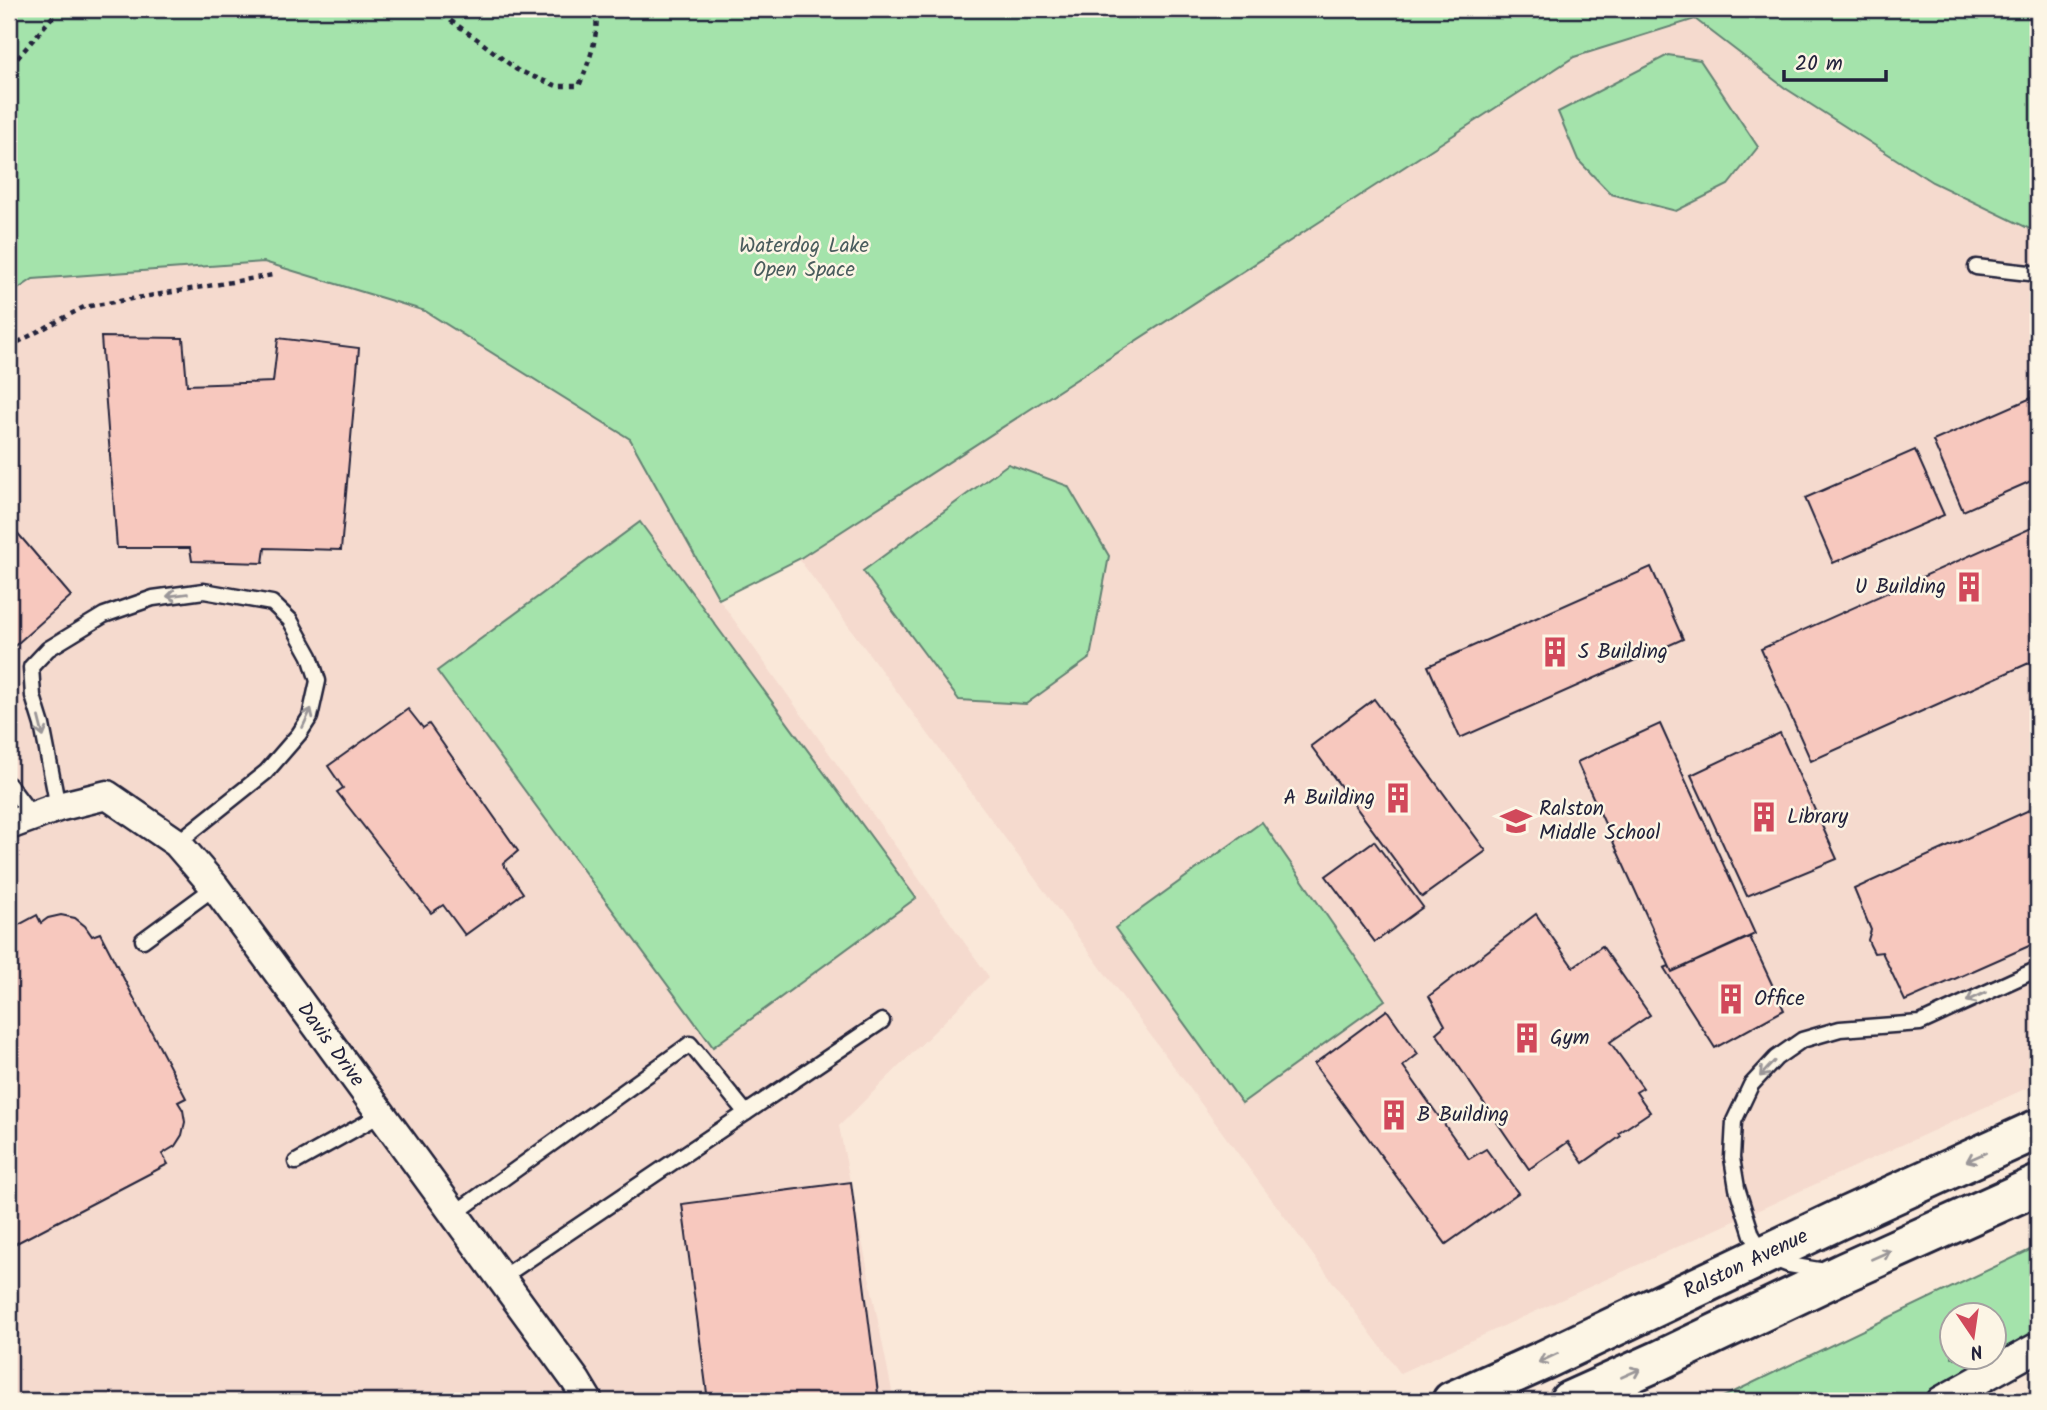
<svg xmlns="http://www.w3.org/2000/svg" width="2047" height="1410" font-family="Kalam,sans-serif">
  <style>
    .built { fill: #f5dace }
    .green { fill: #a4e3ab; stroke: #638273; stroke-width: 2; fill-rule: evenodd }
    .building { fill: #f7c8be; stroke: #22223b; stroke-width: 2 }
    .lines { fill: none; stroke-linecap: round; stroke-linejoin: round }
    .service-casing { stroke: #22223b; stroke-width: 19 }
    .minor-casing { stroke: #22223b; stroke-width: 33 }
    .secondary-casing { stroke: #22223b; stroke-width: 44 }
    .path { stroke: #22223b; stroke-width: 4.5; stroke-dasharray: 5 5; stroke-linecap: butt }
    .service { stroke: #fcf5e5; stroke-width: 14 }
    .minor { stroke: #fcf5e5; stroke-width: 28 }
    .secondary { stroke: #fcf5e5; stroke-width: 38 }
    .oneway { stroke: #9a9698 }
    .labels { text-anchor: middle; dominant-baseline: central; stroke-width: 5; stroke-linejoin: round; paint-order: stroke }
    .park-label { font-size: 21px; fill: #495c5d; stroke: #fcf5e5 }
    .poi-label { font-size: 21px; fill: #22223b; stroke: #fcf5e5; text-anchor: start }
    .street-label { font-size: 21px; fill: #22223b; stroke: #fcf5e5 }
  </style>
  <rect width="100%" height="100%" fill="#fae8d9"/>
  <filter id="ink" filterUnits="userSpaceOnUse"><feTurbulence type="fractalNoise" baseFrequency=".0143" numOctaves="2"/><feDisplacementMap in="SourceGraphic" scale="14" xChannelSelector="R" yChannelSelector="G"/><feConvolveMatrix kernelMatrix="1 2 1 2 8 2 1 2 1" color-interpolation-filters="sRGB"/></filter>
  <g filter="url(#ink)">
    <path class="built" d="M1696,19L1785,88L1932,182L2038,233V1083L1400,1373L799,559L1574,57Z
      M264,262L424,311L630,439L719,599L989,977L839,1126L894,1401H9V295L33,279Z"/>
    <path class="green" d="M9,9H2038V233L1932,182L1785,88L1695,19L1574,57L799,559L719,599L630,439L425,311L264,262L33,279L9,295Z
      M1668,55L1700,60L1758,147L1728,185L1676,211L1611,194L1578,160L1558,112Z
      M1008,464L1068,486L1109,556L1090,658L1026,704L959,700L863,571Z
      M640,522L916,898L713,1047L437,671Z
      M1262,822L1385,1000L1242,1103L1115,928Z
      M2038,1246V1349L1937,1401H1715ZM1952,1316H1994V1358H1952Z"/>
    <path class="building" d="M101,337L183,338L187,385L273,382L278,338L359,348L341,550L265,548L263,563L192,561L190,548H117Z
      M2038,395V478L1963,511L1933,441Z
      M1915,450L1944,515L1833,563L1805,498Z
      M9,523L71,596L9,651Z
      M2038,525V659L1811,761L1761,649Z
      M1651,567L1683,639L1460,738L1428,666Z
      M1374,699L1486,851L1422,897L1311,746Z
      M408,709L423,728L429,724L518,851L503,864L523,893L465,935L443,905L431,913L337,792L343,788L328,766Z
      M1660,724L1755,934L1672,972L1577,762Z
      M1780,733L1837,859L1747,896L1691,775Z
      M2038,806V942L1905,1001L1882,952L1874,953L1870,945L1868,940L1871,930L1854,889Z
      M1374,841L1423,907L1375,942L1326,876Z
      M1536,914L1573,967L1602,946L1650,1015L1610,1042L1643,1088L1636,1092L1650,1112L1619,1133L1621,1136L1583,1163L1568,1142L1529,1169L1436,1033L1445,1025L1429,996Z
      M37,915L41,923L48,918L61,915L75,918L85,926L92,936L100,933L186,1098L178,1102L183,1110L185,1122L182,1135L175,1146L162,1154L168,1164L9,1247V930Z
      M1750,937L1784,1010L1715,1048L1664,968L1669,966L1672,972Z
      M1387,1010L1418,1054L1403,1066L1469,1159L1486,1149L1518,1193L1446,1244L1314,1064Z
      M851,1182L879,1401H708L682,1204Z"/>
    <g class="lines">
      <g class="service-casing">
        <path id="service" d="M1976,267L2038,274
          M9,785L32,816
          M58,807L42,725L33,696L31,667L48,649L104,615L153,598L204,591L272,603L290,620L310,656L318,681L310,717L299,734L266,772L177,843
          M143,940L215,887
          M296,1162L382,1114
          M454,1214L690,1044L746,1113
          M1825,1271L1789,1265L1765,1256L1752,1235L1737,1188L1732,1158L1734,1121L1751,1085L1776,1058L1802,1040L1840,1029L1920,1023L2038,969
          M501,1278L882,1021"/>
      </g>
      <g class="minor-casing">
        <g id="minor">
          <path id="s1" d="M9,825L58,807L107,795L177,843L215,887L266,956L576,1381L588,1401"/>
          <path d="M1941,1401L2038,1347"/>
        </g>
      </g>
      <g class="secondary-casing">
        <g id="secondary">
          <path id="s2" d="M1452,1401L1544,1360L1838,1220L2038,1129"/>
          <path d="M1569,1401L1658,1361L1845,1272L2038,1185"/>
        </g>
      </g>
      <path class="path" d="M434,9L477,39L517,70L557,86H579C588,65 601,32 595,9
        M9,63L16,60L59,9
        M9,347L84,307L273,275"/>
      <use href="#service" class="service"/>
      <use href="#minor" class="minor"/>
      <use href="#secondary" class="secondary"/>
    </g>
    <defs><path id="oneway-shaft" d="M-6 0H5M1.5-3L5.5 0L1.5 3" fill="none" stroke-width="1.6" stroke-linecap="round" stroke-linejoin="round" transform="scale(1.75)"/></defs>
    <g class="oneway">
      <use href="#oneway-shaft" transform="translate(177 595) rotate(173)"/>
      <use href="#oneway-shaft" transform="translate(307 718) rotate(-65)"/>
      <use href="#oneway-shaft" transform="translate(41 727) rotate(76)"/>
      <use href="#oneway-shaft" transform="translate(1976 997) rotate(155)"/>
      <use href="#oneway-shaft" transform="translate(1767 1069) rotate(133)"/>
      <use href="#oneway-shaft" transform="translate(1976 1157) rotate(156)"/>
      <use href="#oneway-shaft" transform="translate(1881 1255) rotate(-24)"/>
      <use href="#oneway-shaft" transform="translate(1548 1358) rotate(155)"/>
      <use href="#oneway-shaft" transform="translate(1631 1373) rotate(-24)"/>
    </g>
  </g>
  <defs>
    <g id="building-bare" transform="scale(2.415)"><path d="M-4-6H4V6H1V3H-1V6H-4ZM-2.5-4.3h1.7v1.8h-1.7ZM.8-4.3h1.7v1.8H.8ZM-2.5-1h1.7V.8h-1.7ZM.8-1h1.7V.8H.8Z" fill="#d1495b" stroke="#fcf5e5" stroke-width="2.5" paint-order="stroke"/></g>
    <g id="school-bare" transform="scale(2.415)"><path d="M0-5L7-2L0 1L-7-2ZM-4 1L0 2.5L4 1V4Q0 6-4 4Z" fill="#d1495b" stroke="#fcf5e5" stroke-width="2.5" paint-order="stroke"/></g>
  </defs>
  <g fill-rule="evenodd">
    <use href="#building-bare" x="1969" y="587"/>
    <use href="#building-bare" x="1555" y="652"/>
    <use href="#building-bare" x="1398" y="798"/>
    <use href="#building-bare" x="1764" y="817"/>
    <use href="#school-bare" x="1516" y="821"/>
    <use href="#building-bare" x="1731" y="999"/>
    <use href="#building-bare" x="1527" y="1038"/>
    <use href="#building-bare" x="1394" y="1115"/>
  </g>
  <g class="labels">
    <g class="park-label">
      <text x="804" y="246">Waterdog Lake<tspan x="804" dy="24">Open Space</tspan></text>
    </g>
    <g class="poi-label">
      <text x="1946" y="587" text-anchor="end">U Building</text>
      <text x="1578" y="652">S Building</text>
      <text x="1375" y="798" text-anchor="end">A Building</text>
      <text x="1539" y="809">Ralston<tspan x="1539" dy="24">Middle School</tspan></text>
      <text x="1787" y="817">Library</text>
      <text x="1754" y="999">Office</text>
      <text x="1550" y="1038">Gym</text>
      <text x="1417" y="1115">B Building</text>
    </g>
    <g class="street-label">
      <text stroke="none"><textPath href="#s1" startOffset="441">Davis Drive</textPath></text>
      <text stroke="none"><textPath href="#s2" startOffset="324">Ralston Avenue</textPath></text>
    </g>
  </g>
  <rect width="2047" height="1410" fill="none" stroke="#fcf5e5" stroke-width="35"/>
  <rect x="18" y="18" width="2012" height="1375" fill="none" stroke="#22223b" stroke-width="2.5" filter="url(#ink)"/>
  <g transform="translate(1973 1336) rotate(167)"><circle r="33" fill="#fcf5e5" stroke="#a5a1a1" stroke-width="2"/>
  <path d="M0-5L12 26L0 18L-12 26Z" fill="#d1495b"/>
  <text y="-10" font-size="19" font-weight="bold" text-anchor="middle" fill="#22223b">N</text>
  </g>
  <path d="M1784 70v10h102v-10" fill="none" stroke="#22223b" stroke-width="3.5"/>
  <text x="1795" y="70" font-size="21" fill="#22223b" stroke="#fcf5e5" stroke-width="5" paint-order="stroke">20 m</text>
</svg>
